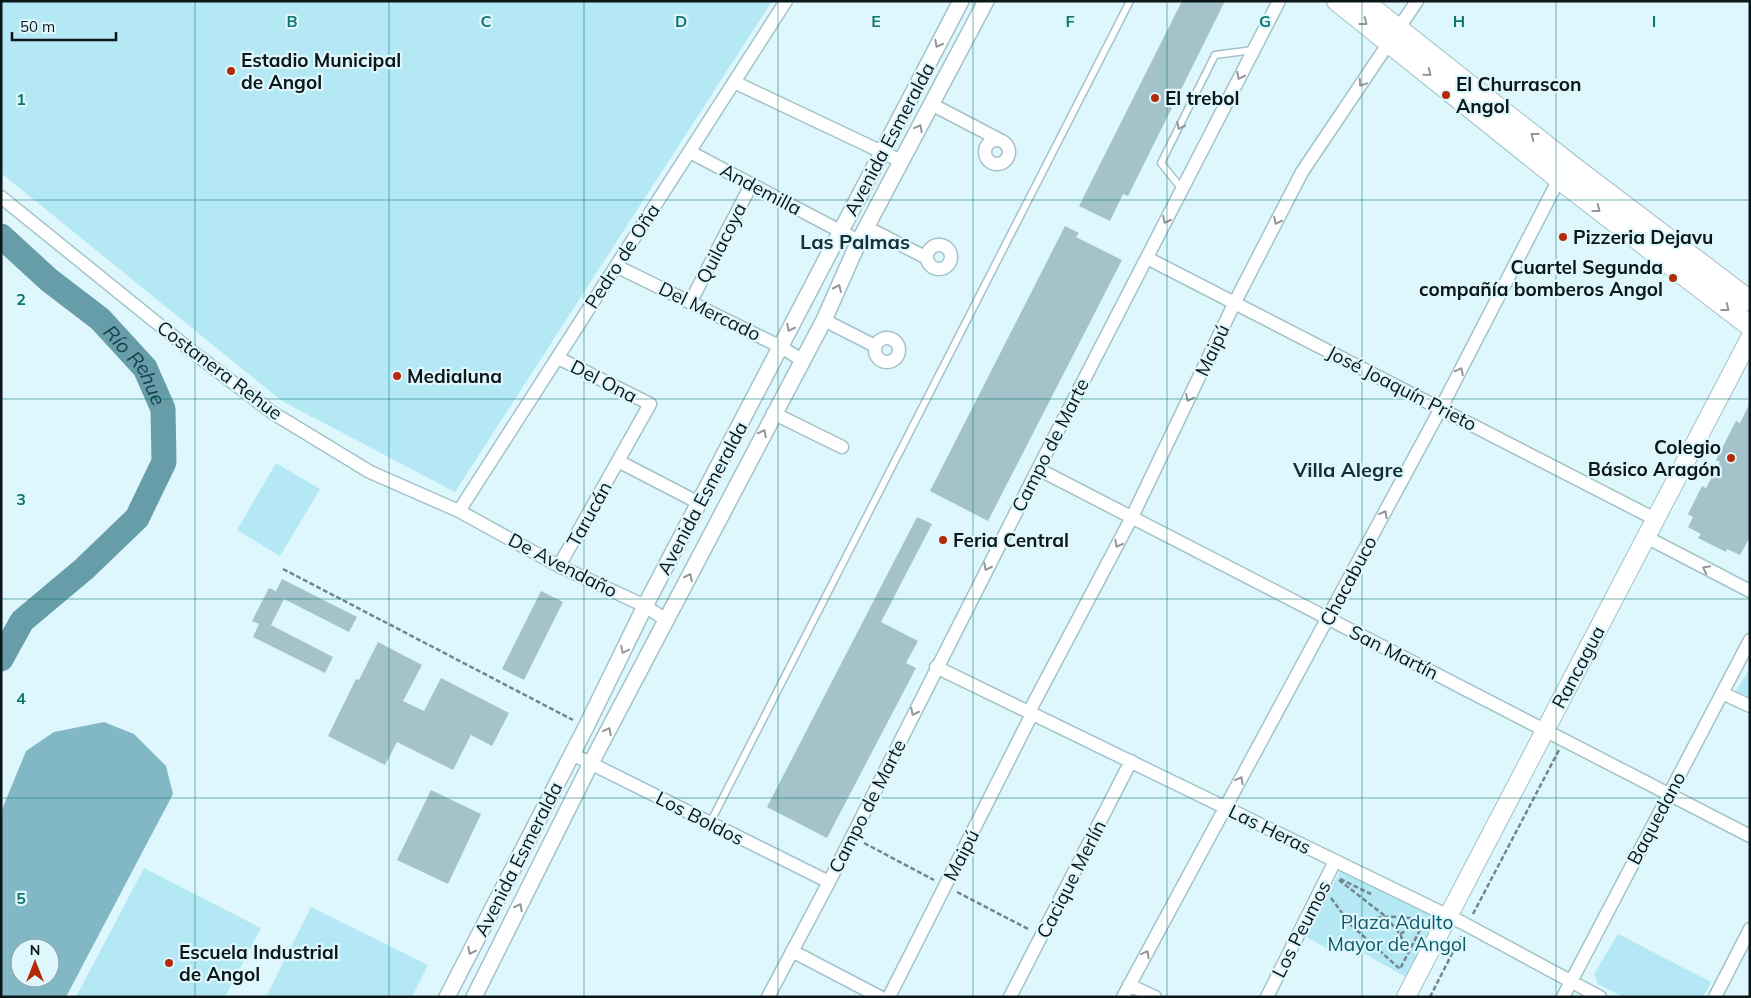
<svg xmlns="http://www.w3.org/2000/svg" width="1751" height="998" font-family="Mulish,sans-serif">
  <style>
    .green { fill: #b4e8f4 }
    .forest { fill: #82b8c5; fill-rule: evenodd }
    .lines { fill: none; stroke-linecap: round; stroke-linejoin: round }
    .river { stroke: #679da9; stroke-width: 25 }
    .building { fill: #a4c2ca }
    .service-casing { stroke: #a3c2c9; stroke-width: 9 }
    .minor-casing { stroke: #a3c2c9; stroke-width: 15 }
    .tertiary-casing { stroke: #a3c2c9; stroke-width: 18 }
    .secondary-casing { stroke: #a3c2c9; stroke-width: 20 }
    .primary-casing { stroke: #a3c2c9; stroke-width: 22 }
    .path { stroke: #74868b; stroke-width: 2.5; stroke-dasharray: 5 2.5; stroke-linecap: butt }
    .service { stroke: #fff; stroke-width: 6 }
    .minor { stroke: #fff; stroke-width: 12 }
    .tertiary { stroke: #fff; stroke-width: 15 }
    .secondary { stroke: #fff; stroke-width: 18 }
    .primary { stroke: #fff; stroke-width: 20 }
    .oneway { stroke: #929798 }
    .grid { fill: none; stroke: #0f766e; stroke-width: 1; stroke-opacity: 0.55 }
    .poi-dot { fill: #b52a06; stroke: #def7fd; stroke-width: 2 }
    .labels { text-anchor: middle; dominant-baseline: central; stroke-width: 4.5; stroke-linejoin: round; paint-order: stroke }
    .poi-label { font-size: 19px; font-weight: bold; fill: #0c171a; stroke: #def7fd; text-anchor: start }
    .street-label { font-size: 19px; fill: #0c171a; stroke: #def7fd }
    .park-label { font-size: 19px; fill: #0d5967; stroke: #def7fd }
    .neighbourhood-label { font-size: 20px; font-weight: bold; fill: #152f35; stroke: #def7fd }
    .water-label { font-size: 20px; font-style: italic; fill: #13444d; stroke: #def7fd }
    .grid-label { font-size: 16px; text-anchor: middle; font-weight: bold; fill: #0f766e; stroke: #def7fd; stroke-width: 4.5; stroke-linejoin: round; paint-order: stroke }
  </style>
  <rect width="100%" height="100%" fill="#def7fd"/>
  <path class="green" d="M1,1H772L455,492L282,401L1,173Z
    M276,463L320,489L280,556L237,530Z
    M1750,668V698L1736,691Z
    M144,868L261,928L225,997H76Z
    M1342,868L1446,918L1413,981L1342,941L1335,953L1305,936Z
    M311,907L428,965L412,997H266Z
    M1618,934L1711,982L1703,997H1623L1598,984L1594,974Z"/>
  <path class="forest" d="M104,722L134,734L166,766L173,794L66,997H1V812L26,751L54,732ZM20,948H50V978H20Z"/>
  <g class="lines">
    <path class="river" id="s1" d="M1,236L49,280L100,319L145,368L163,409L164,462L137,518L84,569L22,621L1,659"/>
  </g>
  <path class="building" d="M1182,1H1225L1128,196L1123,194L1110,221L1079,206Z
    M1065,226L1079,233L1076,237L1122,260L988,521L930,491Z
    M1750,403V537L1740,555L1727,549L1726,552L1698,538L1701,534L1688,527L1693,517L1688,514L1702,486L1706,488L1720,462L1716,460L1736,421L1740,423Z
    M917,517L932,524L881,622L918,641L906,663L916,668L827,838L767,807Z
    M282,579L357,617L349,632L284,599L271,625L333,657L325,673L253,637L259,624L252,621L269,588L276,591Z
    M541,591L563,602L524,680L502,669Z
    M378,642L422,665L403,701L424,711L441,678L509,713L492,746L471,735L453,770L397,742L385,765L328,736L356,679L359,680Z
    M431,790L481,814L448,884L397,860Z"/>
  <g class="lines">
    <g class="service-casing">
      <path id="service" d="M1182,189L1161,163L1215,55L1253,50
        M710,823L1130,1"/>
    </g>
    <g class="minor-casing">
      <path id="minor" d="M734,82L901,161
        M931,104L1002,141
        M985 152a12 12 0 1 1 24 0a12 12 0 1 1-24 0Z
        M690,152L859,241
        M1,197L194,353L273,413L370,472L459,511L559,566L645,606L666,620
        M866,227L927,258
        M927 257a12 12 0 1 1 24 0a12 12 0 1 1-24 0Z
        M1147,258L1655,519
        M616,266L781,347L802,360
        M691,301L751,185
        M824,320L875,346
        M875 350a12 12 0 1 1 24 0a12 12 0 1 1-24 0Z
        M558,358L650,404L559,566
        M773,413L842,447
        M618,461L699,503
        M1038,469L1750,836
        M459,511L786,1
        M1646,537L1750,591
        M936,667L1463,923L1600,997
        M1722,693L1750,706
        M1029,712L1132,517L1235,302L1302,172L1417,1
        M572,754L829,882
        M792,951L880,997
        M1129,985L1155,997
        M768,997L829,882L1038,469L1279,1
        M889,997L1032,714
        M1010,997L1131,761
        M1123,997L1441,408L1559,179L1563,175
        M1267,997L1335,861
        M1563,997L1750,640
        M1715,997L1750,929"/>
    </g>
    <g class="tertiary-casing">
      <path id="tertiary" d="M447,997L586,727L645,606L961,1
        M474,997L591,763L824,320L859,241L986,1"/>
    </g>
    <g class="secondary-casing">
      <path id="secondary" d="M1406,997L1750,338"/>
    </g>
    <g class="primary-casing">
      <path id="primary" d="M1337,1L1559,179L1750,326
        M1363,1L1572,166L1750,301"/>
    </g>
    <path class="path" d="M283,569L573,720
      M864,843L934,880
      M1340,879L1371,894
      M1339,880L1385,916L1400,934L1408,953
      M957,892L1030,930
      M1331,898L1351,925C1380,914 1394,916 1424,920
      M1473,914L1559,750
      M1351,925L1400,969L1425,920
      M1400,934L1423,921
      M1430,997L1461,936"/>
    <use href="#service" class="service"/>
    <use href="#minor" class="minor"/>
    <use href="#tertiary" class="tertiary"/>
    <use href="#secondary" class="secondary"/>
    <use href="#primary" class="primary"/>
  </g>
  <defs><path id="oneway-chevron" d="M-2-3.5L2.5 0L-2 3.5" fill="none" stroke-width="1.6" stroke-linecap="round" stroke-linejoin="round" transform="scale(1.25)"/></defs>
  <g class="oneway">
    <use href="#oneway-chevron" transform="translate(1364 22) rotate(38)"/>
    <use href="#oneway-chevron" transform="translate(938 44) rotate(118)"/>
    <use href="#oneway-chevron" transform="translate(1428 73) rotate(39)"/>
    <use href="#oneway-chevron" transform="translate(1240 76) rotate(117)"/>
    <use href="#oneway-chevron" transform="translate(1362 83) rotate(124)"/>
    <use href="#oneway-chevron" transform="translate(1180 126) rotate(117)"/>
    <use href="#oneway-chevron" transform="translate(919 128) rotate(-62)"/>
    <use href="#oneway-chevron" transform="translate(1534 136) rotate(-142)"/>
    <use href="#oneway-chevron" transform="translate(1597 209) rotate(38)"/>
    <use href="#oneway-chevron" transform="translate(1166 220) rotate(117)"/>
    <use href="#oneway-chevron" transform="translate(1277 221) rotate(117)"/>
    <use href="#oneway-chevron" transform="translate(838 288) rotate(-66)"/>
    <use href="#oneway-chevron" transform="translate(1726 308) rotate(38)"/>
    <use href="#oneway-chevron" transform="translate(790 328) rotate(117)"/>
    <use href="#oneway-chevron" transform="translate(1460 371) rotate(-63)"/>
    <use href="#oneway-chevron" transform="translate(1189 398) rotate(115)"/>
    <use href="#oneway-chevron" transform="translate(763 433) rotate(-63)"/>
    <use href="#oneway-chevron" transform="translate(1384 514) rotate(-62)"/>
    <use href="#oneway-chevron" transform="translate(1118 544) rotate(118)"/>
    <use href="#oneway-chevron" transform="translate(987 567) rotate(117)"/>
    <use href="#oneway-chevron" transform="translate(1706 569) rotate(-153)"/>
    <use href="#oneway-chevron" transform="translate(689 577) rotate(-63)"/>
    <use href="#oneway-chevron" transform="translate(624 650) rotate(116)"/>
    <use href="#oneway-chevron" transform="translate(914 712) rotate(117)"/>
    <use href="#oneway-chevron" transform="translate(608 731) rotate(-62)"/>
    <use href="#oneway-chevron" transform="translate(1240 780) rotate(-61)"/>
    <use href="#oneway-chevron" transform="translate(519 907) rotate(-63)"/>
    <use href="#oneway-chevron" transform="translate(471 951) rotate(117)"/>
    <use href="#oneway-chevron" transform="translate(1146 954) rotate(-61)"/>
  </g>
  <path class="grid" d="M195,1V997M389,1V997M584,1V997M778,1V997M973,1V997M1167,1V997M1362,1V997M1556,1V997M1,200H1750M1,399H1750M1,599H1750M1,798H1750"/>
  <g class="poi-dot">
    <circle cx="231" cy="71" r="5"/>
    <circle cx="1446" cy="95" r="5"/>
    <circle cx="1155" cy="98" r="5"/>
    <circle cx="1563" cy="237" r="5"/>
    <circle cx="1673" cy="278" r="5"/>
    <circle cx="397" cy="376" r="5"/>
    <circle cx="1731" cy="458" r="5"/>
    <circle cx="943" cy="540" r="5"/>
    <circle cx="169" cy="963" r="5"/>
  </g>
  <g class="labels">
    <g class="poi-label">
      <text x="241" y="60">Estadio Municipal<tspan x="241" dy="22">de Angol</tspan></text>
      <text x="1456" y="84">El Churrascon<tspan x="1456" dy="22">Angol</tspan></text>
      <text x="1165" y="98">El trebol</text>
      <text x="1573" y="237">Pizzeria Dejavu</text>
      <text x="1663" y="267" text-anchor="end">Cuartel Segunda<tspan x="1663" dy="22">compañía bomberos Angol</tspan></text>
      <text x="407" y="376">Medialuna</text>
      <text x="1721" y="447" text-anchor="end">Colegio<tspan x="1721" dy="22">Básico Aragón</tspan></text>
      <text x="953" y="540">Feria Central</text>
      <text x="179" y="952">Escuela Industrial<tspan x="179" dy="22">de Angol</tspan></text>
    </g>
    <g class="street-label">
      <text transform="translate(889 139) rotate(-62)">Avenida Esmeralda</text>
      <text transform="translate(761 189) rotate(28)">Andemilla</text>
      <text transform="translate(721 243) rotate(-63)">Quilacoya</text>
      <text transform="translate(622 256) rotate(-57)">Pedro de Oña</text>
      <text transform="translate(710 311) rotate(26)">Del Mercado</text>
      <text transform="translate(1212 350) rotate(-65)">Maipú</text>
      <text transform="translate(220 370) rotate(37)">Costanera Rehue</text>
      <text transform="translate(604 381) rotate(27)">Del Ona</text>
      <text transform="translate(1402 388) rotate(27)">José Joaquín Prieto</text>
      <text transform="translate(1050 445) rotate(-63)">Campo de Marte</text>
      <text transform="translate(702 498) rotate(-62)">Avenida Esmeralda</text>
      <text transform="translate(589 514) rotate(-61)">Tarucán</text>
      <text transform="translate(563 565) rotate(27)">De Avendaño</text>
      <text transform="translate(1348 581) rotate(-62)">Chacabuco</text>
      <text transform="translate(1394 652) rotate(27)">San Martín</text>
      <text transform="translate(1578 667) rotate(-62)">Rancagua</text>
      <text transform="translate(867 806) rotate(-63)">Campo de Marte</text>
      <text transform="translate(700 818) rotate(27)">Los Boldos</text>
      <text transform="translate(1656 818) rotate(-62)">Baquedano</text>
      <text transform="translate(1270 829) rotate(26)">Las Heras</text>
      <text transform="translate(961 855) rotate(-63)">Maipú</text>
      <text transform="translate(518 859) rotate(-63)">Avenida Esmeralda</text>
      <text transform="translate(1071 879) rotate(-63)">Cacique Merlín</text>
      <text transform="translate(1301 929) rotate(-63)">Los Peumos</text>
    </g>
    <g class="park-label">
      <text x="1397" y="922">Plaza Adulto<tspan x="1397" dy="22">Mayor de Angol</tspan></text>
    </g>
    <g class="neighbourhood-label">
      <text x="855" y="241">Las Palmas</text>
      <text x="1348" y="469">Villa Alegre</text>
    </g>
    <g class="water-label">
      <text stroke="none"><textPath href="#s1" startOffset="188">Río Rehue</textPath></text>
    </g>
  </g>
  <g class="grid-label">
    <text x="292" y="27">B</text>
    <text x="486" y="27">C</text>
    <text x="681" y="27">D</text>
    <text x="876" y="27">E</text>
    <text x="1070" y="27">F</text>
    <text x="1265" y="27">G</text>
    <text x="1459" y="27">H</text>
    <text x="1654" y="27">I</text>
    <text x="21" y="105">1</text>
    <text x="21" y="305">2</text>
    <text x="21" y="505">3</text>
    <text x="21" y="704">4</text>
    <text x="21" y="904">5</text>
  </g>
  <rect width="1751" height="998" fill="none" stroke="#0c171a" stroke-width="5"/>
  <g transform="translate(35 963)"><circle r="24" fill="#def7fd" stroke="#8a9da2"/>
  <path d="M0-4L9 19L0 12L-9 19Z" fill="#b52a06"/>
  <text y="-8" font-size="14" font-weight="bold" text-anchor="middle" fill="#0c171a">N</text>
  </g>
  <path d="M12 32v8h104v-8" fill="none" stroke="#0c171a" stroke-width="2.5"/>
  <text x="20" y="32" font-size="15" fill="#0c171a" stroke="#def7fd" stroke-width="4" paint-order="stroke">50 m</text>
</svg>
